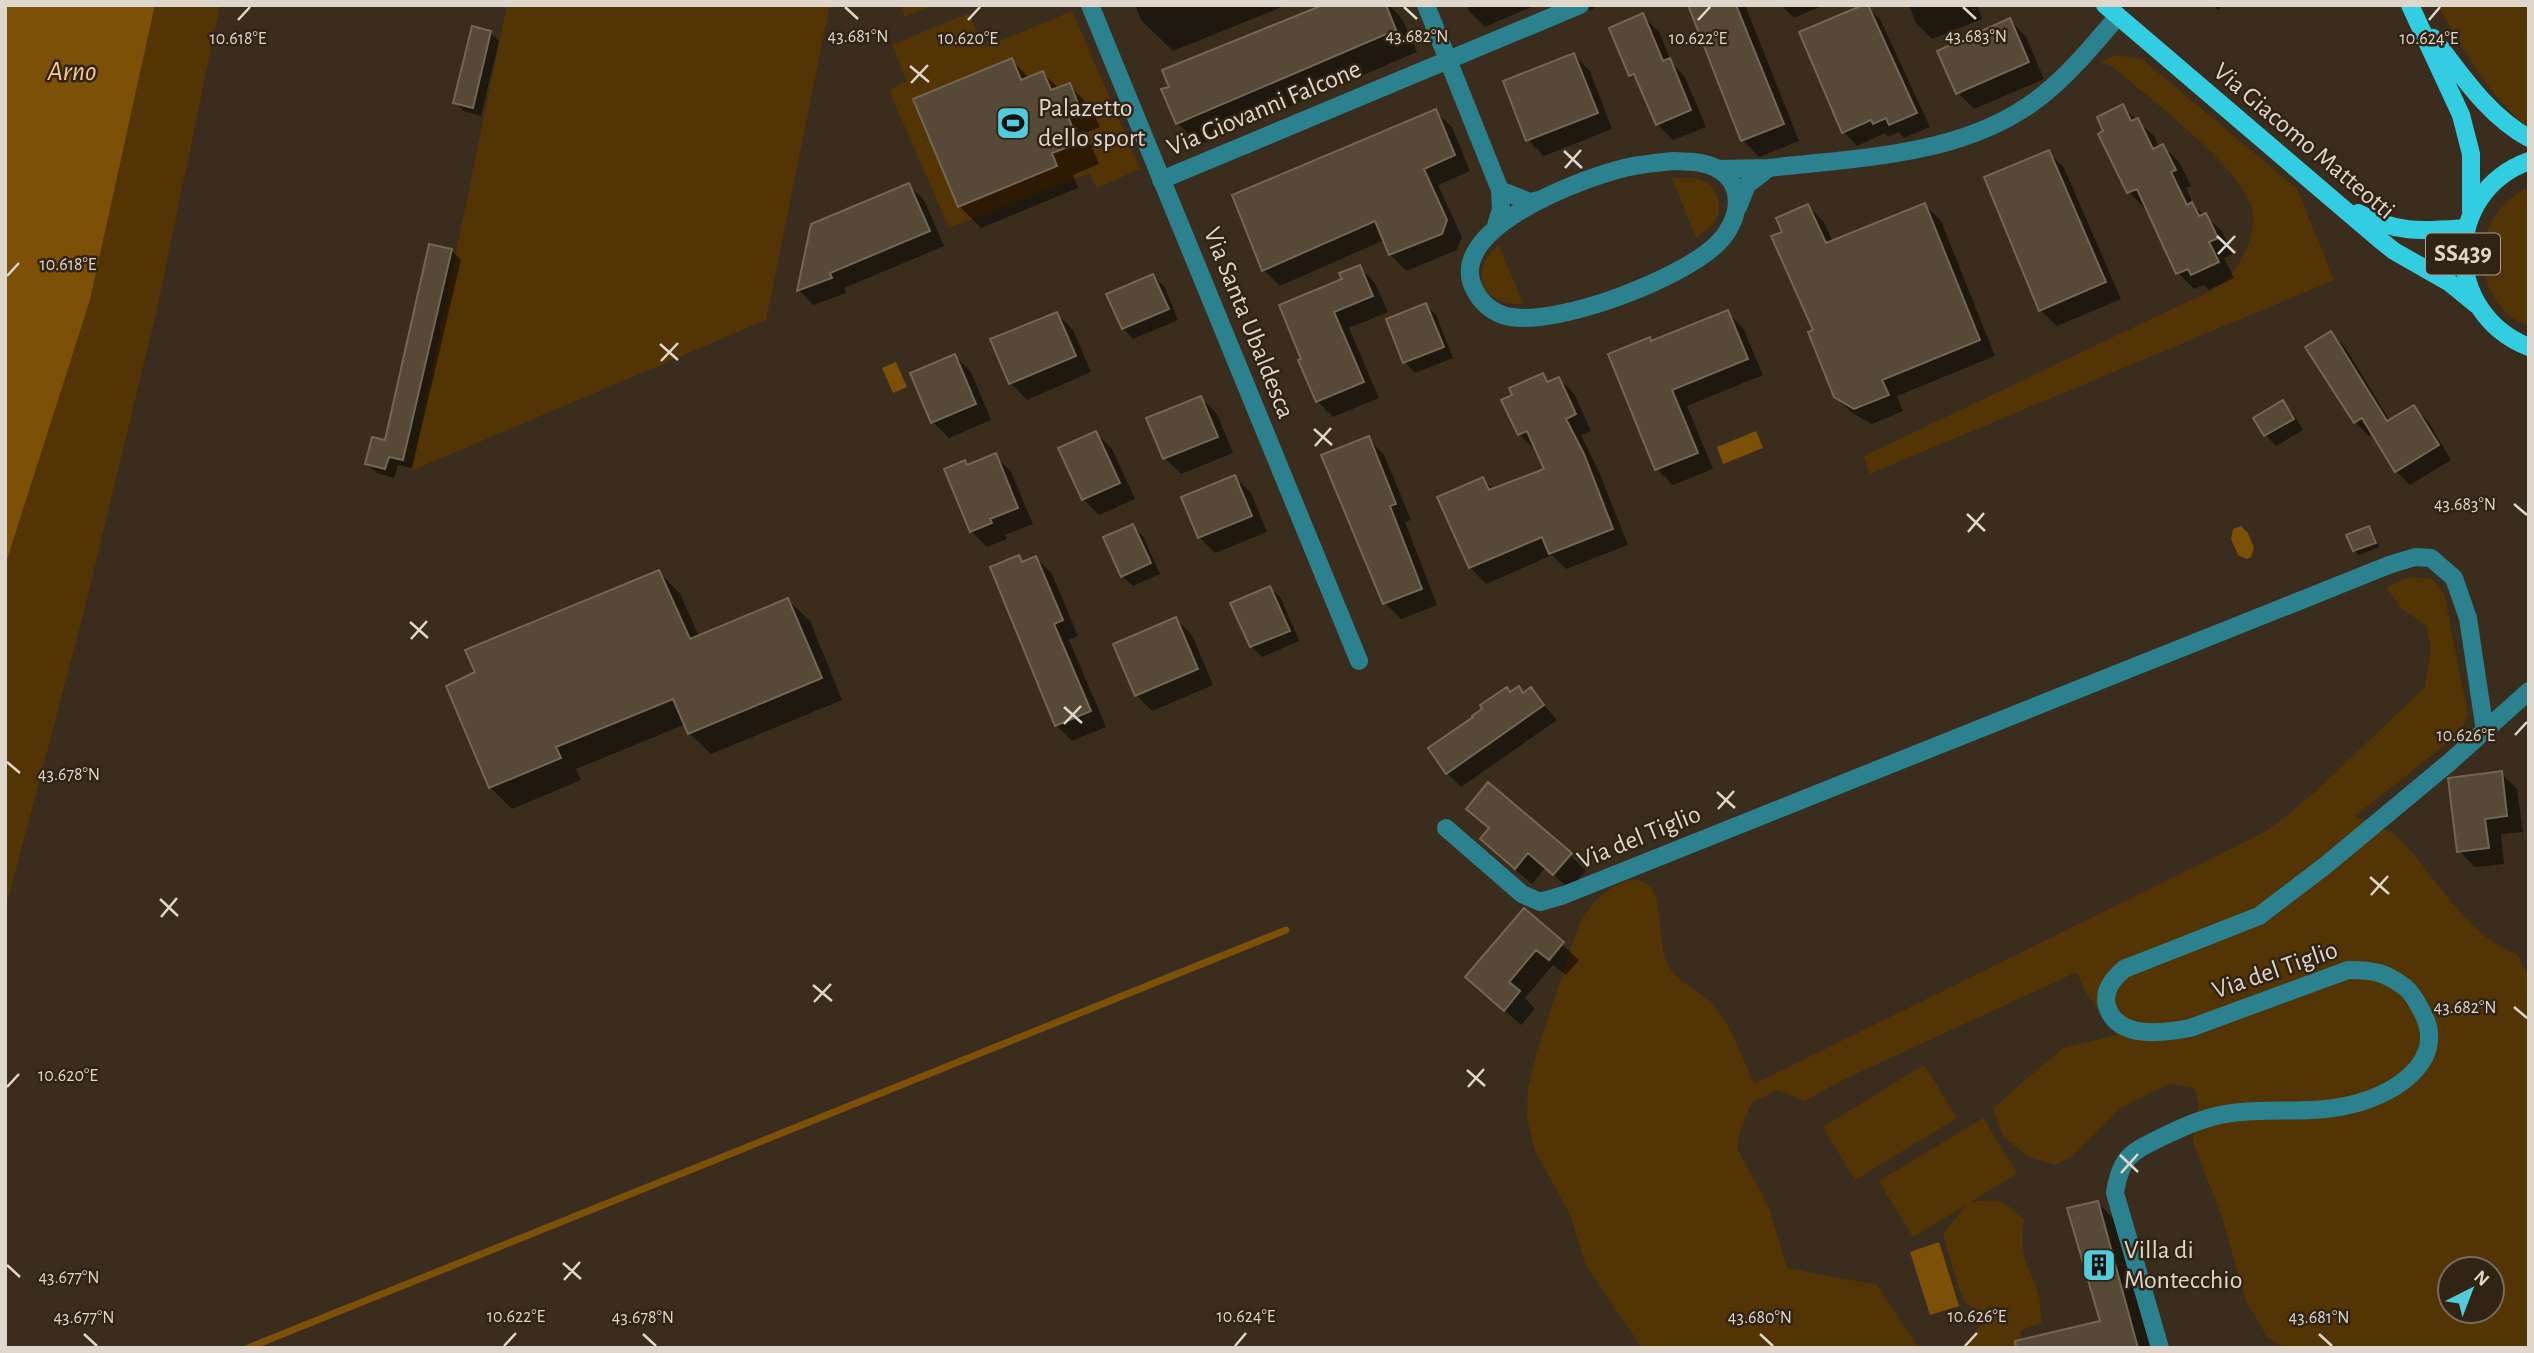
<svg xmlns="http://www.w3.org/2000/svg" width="2534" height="1353" font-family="'Alegreya Sans',sans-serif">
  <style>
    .green { fill: #533405; fill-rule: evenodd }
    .water { fill: #7c5007 }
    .shadow { fill: #0007 }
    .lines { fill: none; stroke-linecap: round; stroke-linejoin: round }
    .stream { stroke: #7c5007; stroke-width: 7 }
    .building { fill: #574938; stroke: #756553; stroke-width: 2 }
    .minor { stroke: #2b818d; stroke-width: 18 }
    .major { stroke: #33cde1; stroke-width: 18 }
    .ticks { fill: none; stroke: #dfd6cc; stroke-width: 2.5 }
    .labels { text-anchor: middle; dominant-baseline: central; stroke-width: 5; stroke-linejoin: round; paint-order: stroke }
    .shield { fill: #312414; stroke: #aba195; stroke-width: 2 }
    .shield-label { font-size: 24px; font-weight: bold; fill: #dfd6cc }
    .poi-label { font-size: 26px; fill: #dfd6cc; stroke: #312414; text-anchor: start }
    .street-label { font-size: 26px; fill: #dfd6cc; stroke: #312414 }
    .water-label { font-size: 28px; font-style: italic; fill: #f8c88f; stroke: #312414 }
    .ticks-label { font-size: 18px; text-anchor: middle; fill: #dfd6cc; stroke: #312414; stroke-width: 5; stroke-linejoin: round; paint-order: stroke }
  </style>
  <rect width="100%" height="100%" fill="#3b2d1d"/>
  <path class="green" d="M155,5H220L157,309L82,619L5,911V566L90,300Z
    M507,5H830L766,320L411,471Z
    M900,5H934L905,17Z
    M2438,5H2529V129C2488,93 2464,52 2438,5Z
    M1072,11L1140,169L1097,188L1089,173L949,228L889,90L907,81L892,45L969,13L984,48Z
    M2114,55L2142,59L2297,189L2334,280L1869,474L1864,456L2212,290C2228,280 2238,268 2246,250C2252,237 2255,223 2252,209C2243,168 2144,94 2110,65L2101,63Z
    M1672,178C1681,178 1691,177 1699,179C1716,183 1724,204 1716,219C1712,227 1703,232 1696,238Z
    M2529,187V326C2513,321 2501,309 2493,295C2469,254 2488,206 2529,187Z
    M1499,245L1523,304C1482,306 1466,272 1499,245Z
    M2408,577L2431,579L2444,593L2468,715L2460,733L2355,816C2368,823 2388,828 2398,838C2439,878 2462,933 2517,954L2529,976V1348H2285L2268,1338L2246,1301L2221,1214L2193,1143L2199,1104L2194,1088L2169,1084L2120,1108L2070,1158L2055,1165L2027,1156L2003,1136L1993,1108L2063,1048L2117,1035L2084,990L2077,972L1847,1078L1804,1101L1778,1090L1752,1102L1740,1131L1737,1148L1769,1208L1787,1268L1877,1285L1919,1348H1642L1586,1266L1570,1214L1535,1151L1527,1117L1528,1087L1537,1051L1580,922C1594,902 1603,889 1627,881C1636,878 1650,882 1654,892C1662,911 1658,944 1668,965C1677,983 1699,990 1712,1004C1733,1026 1741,1057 1754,1084L2267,831L2314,793L2425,687L2431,648L2426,625L2402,609L2386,588ZM2450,1269H2492V1311H2450Z
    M1924,1065L1957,1118L1855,1180L1823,1127Z
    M1983,1118L2017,1173L1971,1202C2001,1199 2002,1199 2024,1220C2019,1257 2026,1258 2037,1290C2041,1300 2040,1313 2042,1323L2020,1330L2023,1348H1958L1968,1340L1980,1326L1974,1311L1966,1303L1960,1292L1943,1235L1966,1205L1913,1237L1879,1181Z"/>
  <path class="water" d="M5,5H155L90,300L5,566Z
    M896,362L907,387L893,393L882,368Z
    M1756,431L1763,448L1723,464L1717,447Z
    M2241,526L2248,533L2254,548L2251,557L2247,559L2238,555L2231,539L2233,529Z
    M1939,1242L1959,1306L1930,1315L1910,1252Z"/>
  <path class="shadow" d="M1135,5H1287L1173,51L1141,20Z
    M1329,5H1389L1402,19L1417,52L1199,145L1178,123Z
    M1467,5H1536L1485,27L1469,11Z
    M1584,5H1597L1591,11Z
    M1690,5H1745L1799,141L1759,157L1743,140Z
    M1781,5H1824L1794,18Z
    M1909,5H1977L1982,19L1932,39L1916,23Z
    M2213,5H2223L2218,10Z
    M1867,6L1880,19L1930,127L1904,138L1899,132L1888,137L1885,133L1857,146L1844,132Z
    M1643,16L1659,32L1672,63L1685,77L1706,127L1673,140L1657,124L1641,85L1631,75Z
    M2010,20L2026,37L2044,79L1974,109L1958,93Z
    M490,32L499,41L481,116L464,111L455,103Z
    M1574,55L1590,71L1612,129L1544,156L1528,140Z
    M1012,60L1030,79L1043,73L1059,89L1069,85L1091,107L1100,127L1086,133L1099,164L1073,175L1078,188L981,228L959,206Z
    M2122,107L2154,136L2159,148L2163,146L2179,162L2191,186L2186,188L2195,207L2222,231L2233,254L2224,258L2234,278L2209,290L2204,285L2194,289L2178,273L2147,207L2145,209L2129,192L2100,134Z
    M1435,111L1452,127L1470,171L1438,185L1462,237L1457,250L1406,271L1390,254L1384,240L1280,286L1264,270Z
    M2048,152L2064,168L2121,299L2057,326L2040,310Z
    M909,185L924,200L944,246L844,288L846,293L813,305L799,290L811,226Z
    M1925,205L1941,221L1995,356L1897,396L1903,411L1872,424L1852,413L1835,396L1784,233L1808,206L1824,222L1833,242Z
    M451,250L461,260L412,468L398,465L394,478L377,473L367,464L386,442Z
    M1359,267L1375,283L1388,312L1349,328L1379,398L1333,417L1317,401L1300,361L1344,280Z
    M1153,276L1164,286L1178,320L1133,339L1123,328Z
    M1426,305L1436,315L1453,358L1415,373L1405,362Z
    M1727,312L1743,328L1763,375L1687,406L1713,469L1673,485L1657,469L1650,339L1652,342Z
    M1057,314L1073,330L1091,372L1027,400L1011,383L993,340Z
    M2331,333L2345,347L2390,421L2413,407L2428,421L2451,460L2410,485L2396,471L2373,433L2369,436L2355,422Z
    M955,356L971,372L991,420L949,438L933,422Z
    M1543,375L1550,383L1559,379L1575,395L1591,431L1581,435L1599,472L1628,545L1566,569L1552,555L1486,584L1470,567L1483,479L1494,490L1546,470L1537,450H1535L1519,434Z
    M1201,398L1217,414L1233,453L1181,474L1165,458L1149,419Z
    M2283,402L2293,413L2303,430L2276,446L2266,435L2256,418Z
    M1096,433L1112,449L1135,499L1099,515L1083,499Z
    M1368,438L1384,455L1411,520L1405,522L1437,605L1401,619L1385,603Z
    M995,456L1011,472L1033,524L1005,535L1007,539L987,547L971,531L965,462L969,466Z
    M1235,477L1251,493L1267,532L1215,553L1199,537Z
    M1132,526L1143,536L1160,574L1133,586L1122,576Z
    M2369,528L2374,533L2379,547L2359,555L2354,550Z
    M1018,557L1024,563L1036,558L1052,574L1078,636L1069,640L1106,727L1072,741L1056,725Z
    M659,572L680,594L699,636L788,600L810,621L842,700L711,754L689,733L686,724L576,769L581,780L512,809L490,787Z
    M1270,588L1281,598L1299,641L1262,657L1251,646Z
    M1176,619L1192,635L1213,685L1152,711L1136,695Z
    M1519,689L1524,694L1531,690L1557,720L1461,787L1447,773L1430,749Z
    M2501,773L2517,789L2523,832L2501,834L2504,864L2475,867L2459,851Z
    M1468,809L1570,855L1586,871L1570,889L1545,868L1532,884L1498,855L1490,830Z
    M1524,910L1579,960L1566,975L1553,965L1525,998L1535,1009L1521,1025L1467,977Z
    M2098,1203L2119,1224L2153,1348H2035L2102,1322Z"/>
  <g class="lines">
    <path class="stream" d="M248,1348L1286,930"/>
  </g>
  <path class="building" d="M1323,5H1386L1396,30L1176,124L1161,89L1169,87L1162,70Z
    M1688,5H1736L1784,124L1741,141Z
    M1863,5H1868L1917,113L1889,125L1886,118L1873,124L1871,120L1842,133L1799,32Z
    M1643,13L1663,61L1670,58L1691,110L1656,125L1634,74L1629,76L1609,28Z
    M2010,18L2029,62L1956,94L1937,51Z
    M472,26L491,31L473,108L453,103Z
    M1574,53L1598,113L1526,141L1503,81Z
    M1012,58L1021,80L1043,71L1051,90L1070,83L1079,106L1066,112L1079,143L1052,153L1057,166L958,207L913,99Z
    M2123,104L2131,121L2138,118L2153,149L2163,144L2176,170L2171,172L2187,205L2192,202L2199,216L2206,213L2218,238L2209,242L2219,262L2191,275L2188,269L2176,274L2137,189L2127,193L2098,134L2103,131L2097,117Z
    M1436,109L1455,155L1424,169L1447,220L1442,234L1389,255L1375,221L1262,271L1232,195Z
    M2049,150L2106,282L2039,311L1984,177Z
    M909,183L930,231L830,273L832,278L797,291L811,224Z
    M1925,203L1980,340L1882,380L1889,395L1854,409L1834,397L1808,332L1813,330L1771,236L1782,232L1776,218L1808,204L1826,243Z
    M429,244L452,249L403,460L389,457L385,469L365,464L372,437L385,440Z
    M1360,265L1373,296L1334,312L1364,382L1316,402L1298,360L1301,359L1279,305L1342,279L1339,273Z
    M1153,274L1169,309L1122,329L1106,294Z
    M1426,303L1444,347L1403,363L1386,319Z
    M1728,310L1748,359L1672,390L1698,453L1655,470L1608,354L1650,337L1651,341Z
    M1057,312L1076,356L1009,384L990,339Z
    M2331,331L2387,421L2414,405L2439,445L2395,472L2362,418L2354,423L2305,347Z
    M955,354L976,404L931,423L910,373Z
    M1543,373L1547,382L1559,377L1576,414L1566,419L1584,454L1613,529L1549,554L1542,537L1469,568L1437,497L1483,477L1489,490L1544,469L1527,431L1518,435L1501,400L1512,395L1509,388Z
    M1201,396L1218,437L1163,459L1146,418Z
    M2283,400L2294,419L2264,436L2253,418Z
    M1096,431L1120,483L1082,500L1058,448Z
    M1369,436L1396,504L1390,506L1422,589L1383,604L1321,455Z
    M996,453L1018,508L990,519L992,523L970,532L944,469L965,460L967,465Z
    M1235,475L1252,516L1198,538L1181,497Z
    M1133,524L1151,563L1121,577L1103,537Z
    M2369,526L2376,543L2353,551L2346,535Z
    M1019,555L1022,562L1036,556L1063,620L1054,624L1091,711L1055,726L990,567Z
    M659,570L690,639L788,598L822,678L688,734L673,699L556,747L561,758L489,788L446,686L475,672L465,650Z
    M1270,586L1290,631L1250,647L1230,603Z
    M1176,617L1198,669L1135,696L1113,644Z
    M1519,686L1523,693L1531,687L1544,705L1446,774L1428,748L1473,717L1472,716L1482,709L1480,705L1507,687L1510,692Z
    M2502,771L2507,816L2485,819L2489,848L2457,852L2448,778Z
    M1488,782L1572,853L1553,875L1528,853L1515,869L1480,839L1489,828L1466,809Z
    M1524,908L1564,942L1549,960L1536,950L1509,982L1520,991L1504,1011L1465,977Z
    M2098,1201L2138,1348H2016L2015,1341L2100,1321L2067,1208Z"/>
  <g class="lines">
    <path class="minor" d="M1090,5L1359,661
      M1426,5L1500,190
      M1675,161C1689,162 1703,161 1716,168C1748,185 1739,223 1717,244C1681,279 1561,325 1511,317C1497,315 1484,306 1477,294C1437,233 1576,181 1617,170C1637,164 1655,163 1675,161Z
      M1769,168C1863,157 1968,156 2044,94C2072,71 2095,43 2118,16
      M1718,169L1769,168L1747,185L1738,207
      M1161,180L1580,5
      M1495,229L1501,209L1500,190L1530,202L1543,199
      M1446,828L1522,894L1540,902L1564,895L2389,565L2415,557L2431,558L2454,578L2468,618L2485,731
      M2160,1348L2115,1193C2121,1156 2130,1153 2162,1137C2185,1126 2207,1116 2232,1113C2276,1107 2320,1116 2364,1101C2403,1088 2448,1056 2421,1010C2417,1002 2413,994 2406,988C2385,972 2374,970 2348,970L2190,1028C2164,1033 2117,1040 2107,1006C2103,990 2113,979 2124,969L2259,916L2326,865L2451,761L2529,691"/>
    <path class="major" d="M2105,5L2379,239L2394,251L2450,283L2477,305
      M2410,5L2461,115L2471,154V211
      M2433,38C2461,74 2488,116 2529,138
      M2529,161C2441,193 2443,314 2529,347
      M2358,213C2398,234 2423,231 2466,228"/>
  </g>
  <path class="ticks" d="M845,7L858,19M1404,7L1417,19M1963,7L1976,19M238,20L250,7M968,20L980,7M1698,20L1710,7M2429,20L2440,7M910,66L929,82M911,83L928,65M1564,151L1582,168M1565,168L1581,150M2217,236L2235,253M2218,254L2235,236M7,276L19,263M660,344L678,360M661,361L678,343M1314,429L1332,445M1315,446L1331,428M2514,504L2527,515M1967,514L1985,531M1968,532L1984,513M410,622L428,638M411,639L427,621M1064,707L1082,723M1064,724L1081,706M2515,735L2527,722M7,762L20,773M1717,792L1735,808M1718,809L1734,791M2370,877L2389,894M2371,895L2388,876M160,899L178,916M161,917L177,898M813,985L832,1001M814,1002L831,984M2514,1007L2527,1018M1467,1070L1485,1086M7,1087L19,1074M1468,1087L1484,1069M2120,1155L2138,1172M2121,1173L2138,1154M563,1263L581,1279M7,1265L20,1277M564,1280L580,1262M84,1334L97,1346M643,1334L656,1346M1760,1334L1773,1346M2319,1334L2332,1346M504,1346L516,1333M1235,1346L1246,1333M1965,1346L1977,1333"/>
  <defs>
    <g id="stadium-square" transform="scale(1.75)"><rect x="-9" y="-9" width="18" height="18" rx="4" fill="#53cbdb" stroke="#312414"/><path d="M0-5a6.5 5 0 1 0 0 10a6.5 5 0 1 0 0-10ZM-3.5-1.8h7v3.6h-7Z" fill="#111"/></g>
    <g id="building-square" transform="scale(1.75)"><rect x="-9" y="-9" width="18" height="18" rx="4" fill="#53cbdb" stroke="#312414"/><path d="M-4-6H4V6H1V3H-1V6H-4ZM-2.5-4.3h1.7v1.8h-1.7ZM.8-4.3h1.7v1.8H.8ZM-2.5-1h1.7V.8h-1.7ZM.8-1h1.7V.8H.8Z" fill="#111"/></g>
  </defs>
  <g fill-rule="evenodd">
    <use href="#stadium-square" x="1013" y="123"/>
    <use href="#building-square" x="2099" y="1265"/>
  </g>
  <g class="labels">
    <rect class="shield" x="2426" y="233.5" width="74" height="41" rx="5"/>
    <g class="shield-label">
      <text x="2463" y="254">SS439</text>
    </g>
    <g class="poi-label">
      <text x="1038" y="108">Palazetto<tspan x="1038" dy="30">dello sport</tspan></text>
      <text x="2124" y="1250">Villa di<tspan x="2124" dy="30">Montecchio</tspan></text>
    </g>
    <g class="street-label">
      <text transform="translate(1264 108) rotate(-23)">Via Giovanni Falcone</text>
      <text transform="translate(2304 141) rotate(40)">Via Giacomo Matteotti</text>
      <text transform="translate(1249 323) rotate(68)">Via Santa Ubaldesca</text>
      <text transform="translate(1639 837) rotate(-22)">Via del Tiglio</text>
      <text transform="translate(2275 970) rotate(-19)">Via del Tiglio</text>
    </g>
    <g class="water-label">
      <text x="72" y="72">Arno</text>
    </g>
  </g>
  <g class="ticks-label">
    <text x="858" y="42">43.681°N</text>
    <text x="1417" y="42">43.682°N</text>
    <text x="1976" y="42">43.683°N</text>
    <text x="238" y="44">10.618°E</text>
    <text x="968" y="44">10.620°E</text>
    <text x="1698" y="44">10.622°E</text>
    <text x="2429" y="44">10.624°E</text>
    <text x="68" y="270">10.618°E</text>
    <text x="2465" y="510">43.683°N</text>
    <text x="2466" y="741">10.626°E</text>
    <text x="69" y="780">43.678°N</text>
    <text x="2465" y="1013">43.682°N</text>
    <text x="68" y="1081">10.620°E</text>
    <text x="69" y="1283">43.677°N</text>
    <text x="516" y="1322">10.622°E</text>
    <text x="1246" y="1322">10.624°E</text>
    <text x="1977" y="1322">10.626°E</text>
    <text x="84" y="1323">43.677°N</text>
    <text x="643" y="1323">43.678°N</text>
    <text x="1760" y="1323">43.680°N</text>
    <text x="2319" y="1323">43.681°N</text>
  </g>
  <rect width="2534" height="1353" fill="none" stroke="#dfd6cc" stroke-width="14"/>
  <g transform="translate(2471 1290) rotate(42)"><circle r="33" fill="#312414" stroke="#776b5e" stroke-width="2"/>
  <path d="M0-5L12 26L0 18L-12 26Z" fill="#53cbdb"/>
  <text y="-10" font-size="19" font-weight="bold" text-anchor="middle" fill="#dfd6cc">N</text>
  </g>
</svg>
